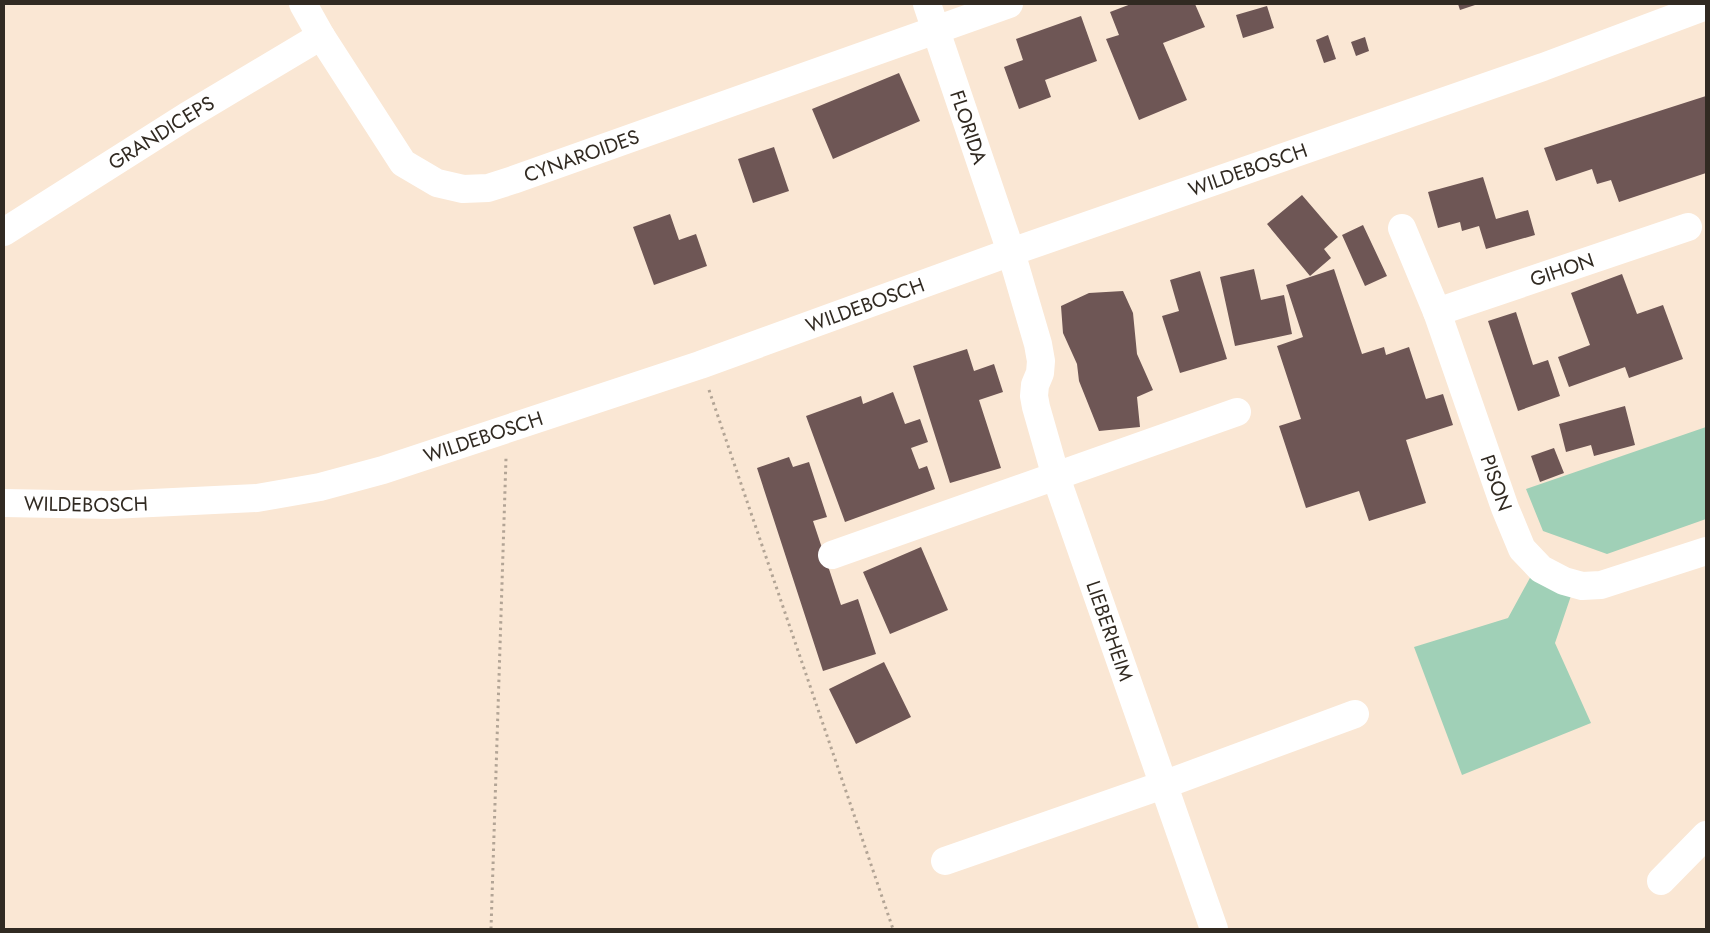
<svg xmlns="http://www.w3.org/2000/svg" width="1710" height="933" font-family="Jost,sans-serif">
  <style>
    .green { fill: #a0d0b7 }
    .building { fill: #6e5655 }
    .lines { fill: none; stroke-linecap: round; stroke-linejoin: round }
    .path { stroke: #b2a495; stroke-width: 3; stroke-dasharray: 2.5 4; stroke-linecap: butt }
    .minor { stroke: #fff; stroke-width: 28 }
    .labels { text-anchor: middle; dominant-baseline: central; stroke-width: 5; stroke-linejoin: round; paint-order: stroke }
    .street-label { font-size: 20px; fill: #312a22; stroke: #fae7d4 }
  </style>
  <rect width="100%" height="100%" fill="#fae7d4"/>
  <path class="green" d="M1706,427V519L1607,554L1543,531L1526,489Z
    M1537,565L1575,584L1555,643L1591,723L1462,775L1414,647L1508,618Z"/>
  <path class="building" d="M1131,4H1195L1205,27L1163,43L1187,100L1139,120L1106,39L1119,35L1110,12Z
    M1458,4H1478L1460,10Z
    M1267,6L1274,28L1243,38L1236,15Z
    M1081,16L1097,61L1045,80L1051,97L1019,109L1004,67L1023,60L1016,39Z
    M1328,35L1336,59L1324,63L1316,40Z
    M1365,37L1369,51L1356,56L1351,42Z
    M899,73L920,121L833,159L812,109Z
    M1706,96V173L1619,202L1611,180L1597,184L1592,169L1556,181L1544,148Z
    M774,147L789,191L753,203L738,159Z
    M1483,177L1496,219L1528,210L1535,235L1486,249L1479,226L1462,231L1460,222L1438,228L1428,192Z
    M1302,195L1338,237L1324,249L1331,258L1310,276L1267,224Z
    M670,214L679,240L696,234L707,266L654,285L633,227Z
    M1363,225L1387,276L1365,286L1342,235Z
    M1254,269L1261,300L1284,295L1292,334L1235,346L1220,277Z
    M1334,269L1362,354L1384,347L1386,355L1409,347L1426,399L1443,394L1453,425L1406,440L1426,503L1369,521L1359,491L1306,508L1279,426L1301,419L1277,346L1303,337L1286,285Z
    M1200,271L1227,359L1180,373L1162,316L1179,311L1170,280Z
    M1622,274L1637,314L1663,305L1683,359L1629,378L1625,367L1569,387L1558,357L1590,345L1571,293Z
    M1123,291L1133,313L1137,354L1153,390L1137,397L1140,427L1099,431L1079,381L1077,364L1063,333L1061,306L1089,293Z
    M1516,312L1533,365L1548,360L1560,396L1518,411L1488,321Z
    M967,349L974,371L994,364L1003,392L979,400L1001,468L950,483L913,366Z
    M893,392L905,424L920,419L928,442L911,448L919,469L927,466L935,489L845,522L806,416L861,396L863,404Z
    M1625,406L1635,445L1594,456L1591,445L1566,452L1559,424Z
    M1554,448L1564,473L1540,482L1531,456Z
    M789,457L793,467L809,462L827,517L813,521L841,605L858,599L876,654L823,671L757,468Z
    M921,547L948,610L890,634L863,572Z
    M884,662L911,717L856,744L829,689Z"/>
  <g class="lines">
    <path class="path" d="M709,390L893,929
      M491,929L506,458"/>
    <g class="minor">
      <path id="s1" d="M303,4L321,36L403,163L437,183L463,189L488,188L513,180L1009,4"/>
      <path id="s2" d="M927,4L1011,252L1038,344L1041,361L1040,373L1035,385L1034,396L1036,407L1056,477L1214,929"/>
      <path id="s3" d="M1402,228L1437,312L1505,508L1522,549L1541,569L1564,581L1582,586L1601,585L1706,551"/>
      <path id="s4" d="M4,232L187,116L321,36"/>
      <path id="s5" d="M1437,312L1688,227"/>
      <path id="s6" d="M4,503L111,505L257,498L320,487L383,470L700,365L1011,252L1543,67L1706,6"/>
      <path d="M832,555L1237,412"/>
      <path d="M945,861L1163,785L1355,714"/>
      <path d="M1661,881L1706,835"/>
    </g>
  </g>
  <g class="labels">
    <g class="street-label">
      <text stroke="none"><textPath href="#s2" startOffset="130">FLORIDA</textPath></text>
      <text stroke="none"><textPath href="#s4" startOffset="186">GRANDICEPS</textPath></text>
      <text stroke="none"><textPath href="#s1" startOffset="378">CYNAROIDES</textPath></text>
      <text stroke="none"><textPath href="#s6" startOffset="1298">WILDEBOSCH</textPath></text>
      <text stroke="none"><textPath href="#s5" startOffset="132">GIHON</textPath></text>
      <text stroke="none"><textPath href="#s6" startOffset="892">WILDEBOSCH</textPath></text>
      <text stroke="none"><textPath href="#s6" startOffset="488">WILDEBOSCH</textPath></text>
      <text stroke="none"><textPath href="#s3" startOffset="272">PISON</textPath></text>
      <text stroke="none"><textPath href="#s6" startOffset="82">WILDEBOSCH</textPath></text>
      <text stroke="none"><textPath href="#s2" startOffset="658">LIEBERHEIM</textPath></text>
    </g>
  </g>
  <rect width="1710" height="933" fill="none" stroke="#312a22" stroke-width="10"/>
</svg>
